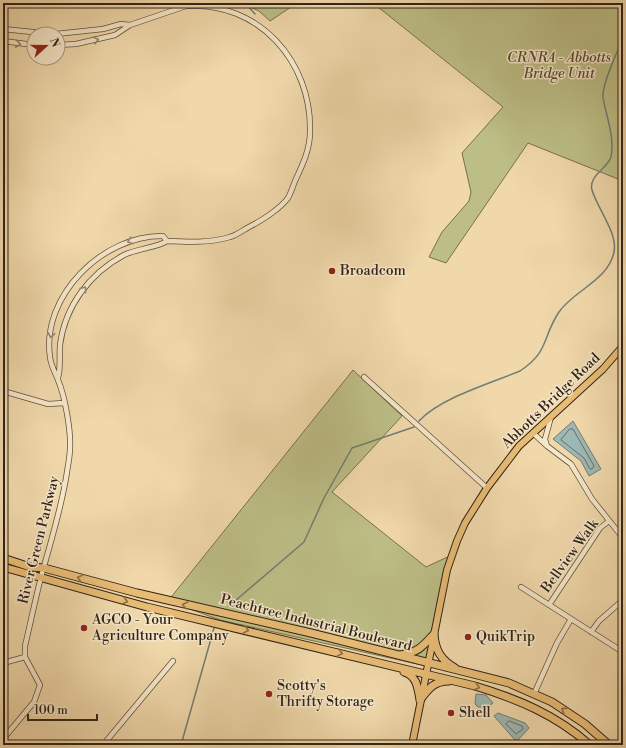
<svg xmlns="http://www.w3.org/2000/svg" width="626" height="748" font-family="'Libre Bodoni',serif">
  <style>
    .green { fill: #bdbe86; stroke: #77714f }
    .water { fill: #9eb8b3; stroke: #727d75 }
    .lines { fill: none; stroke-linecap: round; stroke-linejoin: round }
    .shore { stroke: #686e66; stroke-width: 1 }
    .stream { stroke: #727d75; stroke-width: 1.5 }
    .minor-casing { stroke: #61513c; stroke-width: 6 }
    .major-casing { stroke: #312418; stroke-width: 8 }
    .highway-casing { stroke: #312418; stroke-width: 9 }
    .minor { stroke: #f5e6c8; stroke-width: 4.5 }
    .major { stroke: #e8bc75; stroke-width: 6 }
    .highway { stroke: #e8bc75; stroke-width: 7 }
    .oneway { stroke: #938570 }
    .oneway2 { stroke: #8c7046 }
    .poi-dot { fill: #8f2418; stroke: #f5e6c8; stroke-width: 1.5 }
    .labels { text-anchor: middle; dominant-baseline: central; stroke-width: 3; stroke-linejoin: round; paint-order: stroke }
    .park-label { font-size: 14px; font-style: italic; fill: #544a34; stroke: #f5e6c8 }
    .poi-label { font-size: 14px; fill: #312418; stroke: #f5e6c8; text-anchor: start }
    .street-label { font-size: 14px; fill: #312418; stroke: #f5e6c8 }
  </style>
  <rect width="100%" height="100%" fill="#f0d8aa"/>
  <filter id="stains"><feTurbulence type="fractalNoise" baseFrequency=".005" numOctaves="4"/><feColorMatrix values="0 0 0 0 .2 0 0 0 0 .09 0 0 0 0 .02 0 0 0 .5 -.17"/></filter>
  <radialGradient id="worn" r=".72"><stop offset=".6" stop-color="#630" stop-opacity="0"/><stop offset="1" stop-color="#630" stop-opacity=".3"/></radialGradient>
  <path class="green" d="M241,3H297L270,21L259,11Z
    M373,3H623V181L528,143L446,263L429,257L442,232L469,201L471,192L462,153L503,107Z
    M353,370L402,416L332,492L426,567L454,554L426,666L220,620L168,601Z"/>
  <path class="water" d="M573,421L601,469L589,476L581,461L553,439Z
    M476,694L486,695L493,703L488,707H478L475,704Z
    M498,713L525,723L529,728L518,740H515L494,716Z"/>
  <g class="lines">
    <path class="shore" d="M570,429H573L594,466L592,469H590L584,458L561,440Z
      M509,721L522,726L523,729L516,734L506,724Z"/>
    <path class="stream" d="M245,3L255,14
      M419,421C440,398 491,383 520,371C550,351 542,337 559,312C574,290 608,281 614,252C618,233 597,208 592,190C588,176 608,168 611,157C615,136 606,117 603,97C602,85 617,51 623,40
      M235,601L304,542L324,498L352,448L414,427
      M181,745L214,628"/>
    <g class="minor-casing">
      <path id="minor" d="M3,29L52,34
        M56,34L103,29L121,24L130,25
        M3,41L34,45
        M364,377L487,488
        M58,378C61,368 59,356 60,345C65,306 90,273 124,255C136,249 159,247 167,241C188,242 211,243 230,237C237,235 243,230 249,227C261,221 280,209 288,198C291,193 293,186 295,181C302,166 310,150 310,132C312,62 259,1 186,6L130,25L115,35L76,44L58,45
        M3,391L48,404L64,403
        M533,433L547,446L571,464L592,499L623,538
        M547,446L545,439L551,417
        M521,587L623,652
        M549,605L600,528L609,521
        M591,632L599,621L623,600
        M3,663L25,657
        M534,694L557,643L571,619
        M3,739L34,702L40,685L25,657V646C31,621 36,595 43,570C52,537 62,506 67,472C68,465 70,456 70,448C71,431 65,396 58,380C55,372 51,366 50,357C41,296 103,235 163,236L167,241
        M103,745L173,661"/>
    </g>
    <g class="major-casing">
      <path id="major" d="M412,745L447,570L457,541L465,523L487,488L519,446L603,369L623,346"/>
    </g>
    <g class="highway-casing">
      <path id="highway" d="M3,558L30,567L44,568L137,593L311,633L509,683L552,702L585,724L609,745
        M3,567L147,607L475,686C518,699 556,715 590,745
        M434,634C435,650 441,660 455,668
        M400,655C419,652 422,647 434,634
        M404,672C417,676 418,688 420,700
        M420,700C428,689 434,681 449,681"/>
    </g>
    <use href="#minor" class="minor"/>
    <use href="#major" class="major"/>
    <use href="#highway" class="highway"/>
  </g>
  <defs><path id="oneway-chevron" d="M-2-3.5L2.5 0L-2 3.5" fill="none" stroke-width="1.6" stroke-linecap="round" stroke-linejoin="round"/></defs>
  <g class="oneway">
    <use href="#oneway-chevron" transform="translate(96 40) rotate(-13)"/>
    <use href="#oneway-chevron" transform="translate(18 44) rotate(8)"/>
    <use href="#oneway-chevron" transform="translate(130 241) rotate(164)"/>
    <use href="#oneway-chevron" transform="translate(84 289) rotate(-54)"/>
    <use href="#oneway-chevron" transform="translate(51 335) rotate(99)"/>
  </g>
  <g class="oneway2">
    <use href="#oneway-chevron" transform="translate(80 578) rotate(-165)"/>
    <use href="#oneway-chevron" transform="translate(125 601) rotate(15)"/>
    <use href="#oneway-chevron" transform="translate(185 605) rotate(-166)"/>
    <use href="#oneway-chevron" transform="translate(246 630) rotate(14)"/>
    <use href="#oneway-chevron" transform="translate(340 653) rotate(13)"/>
    <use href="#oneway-chevron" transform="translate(477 687) rotate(16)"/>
    <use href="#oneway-chevron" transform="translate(564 710) rotate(-147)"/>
  </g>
  <g class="poi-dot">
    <circle cx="332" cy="271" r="4"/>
    <circle cx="84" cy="628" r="4"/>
    <circle cx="468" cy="637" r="4"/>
    <circle cx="269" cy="694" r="4"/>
    <circle cx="451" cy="713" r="4"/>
  </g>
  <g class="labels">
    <g class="park-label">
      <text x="559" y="58">CRNRA - Abbotts<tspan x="559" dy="16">Bridge Unit</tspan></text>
    </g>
    <g class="poi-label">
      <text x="340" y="271">Broadcom</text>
      <text x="92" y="620">AGCO - Your<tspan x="92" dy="16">Agriculture Company</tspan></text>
      <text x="476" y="637">QuikTrip</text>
      <text x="277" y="686">Scotty's<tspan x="277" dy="16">Thrifty Storage</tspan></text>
      <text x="459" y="713">Shell</text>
    </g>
    <g class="street-label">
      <text transform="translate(551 401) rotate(-44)">Abbotts Bridge Road</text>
      <text transform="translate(39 540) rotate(-76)">River Green Parkway</text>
      <text transform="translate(570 556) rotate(-54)">Bellview Walk</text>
      <text transform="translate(316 623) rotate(14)">Peachtree Industrial Boulevard</text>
    </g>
  </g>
  <rect width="626" height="748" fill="none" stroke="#f0d8aa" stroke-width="16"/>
  <rect x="4" y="4" width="618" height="740" fill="none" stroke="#312418" stroke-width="2"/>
  <rect x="8" y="8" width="610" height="732" fill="none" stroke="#312418"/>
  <g transform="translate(46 46) rotate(69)"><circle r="19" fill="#f5e6c8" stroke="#a79882"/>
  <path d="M0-3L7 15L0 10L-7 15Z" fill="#8f2418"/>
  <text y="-6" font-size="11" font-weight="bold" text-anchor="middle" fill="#312418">N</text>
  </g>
  <path d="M28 714v6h69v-6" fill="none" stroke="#312418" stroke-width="2"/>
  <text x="34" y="714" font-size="12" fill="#312418" stroke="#f5e6c8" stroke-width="3" paint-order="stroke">100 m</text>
  <rect width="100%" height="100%" filter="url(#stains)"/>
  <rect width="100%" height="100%" fill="url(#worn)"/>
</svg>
